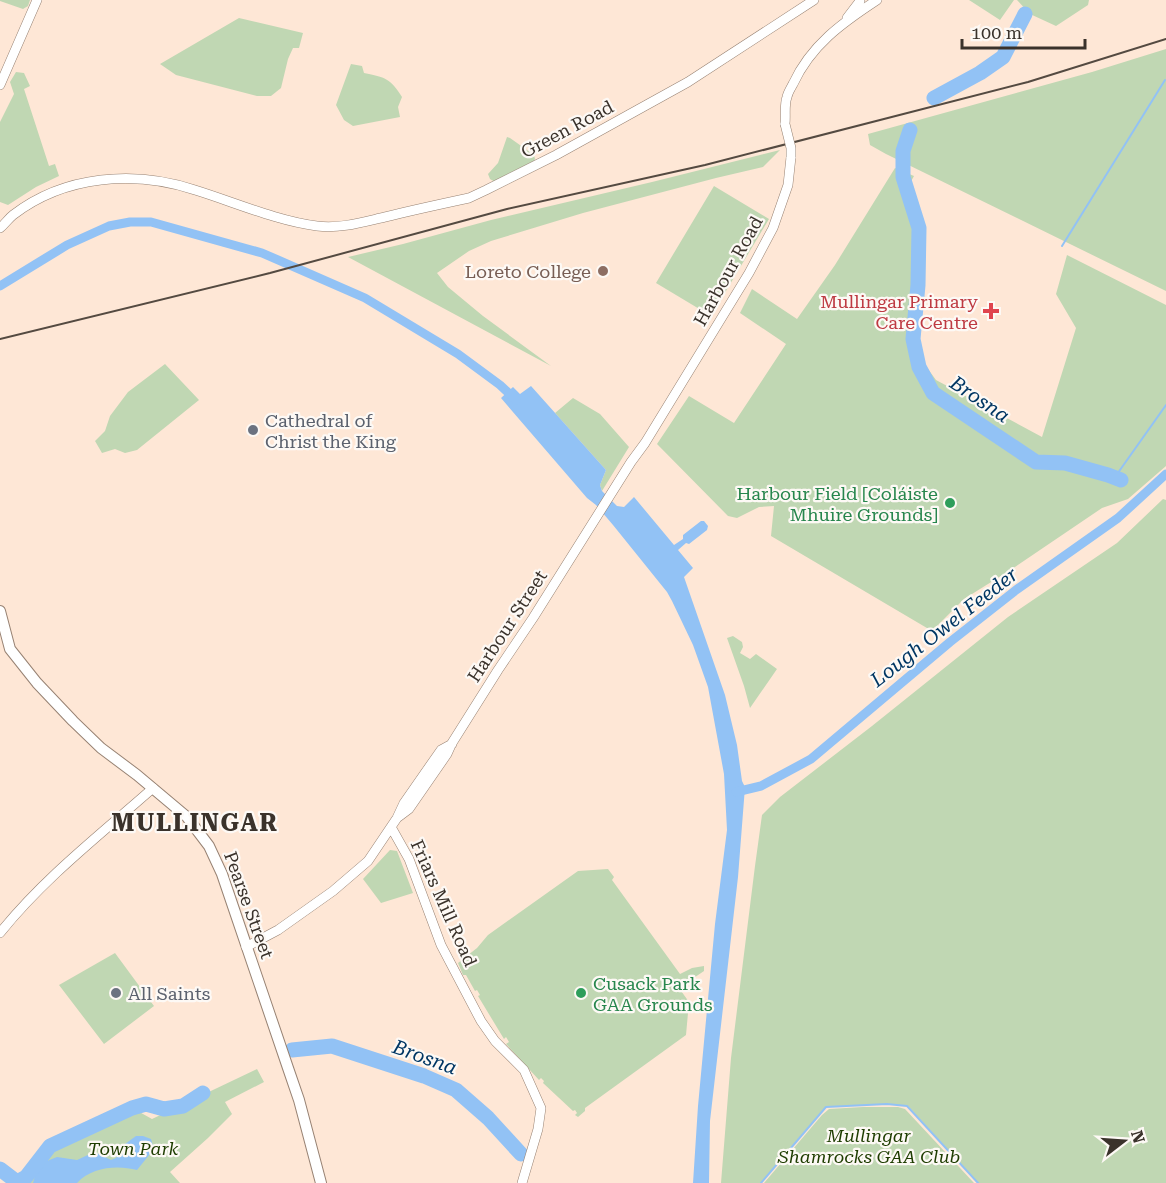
<svg xmlns="http://www.w3.org/2000/svg" width="1166" height="1183" font-family="'Roboto Serif',serif">
  <style>
    .green { fill: #c0d7b3 }
    .water { fill: #92c2f5 }
    .lines { fill: none; stroke-linecap: round; stroke-linejoin: round }
    .stream { stroke: #92c2f5; stroke-width: 2 }
    .canal { stroke: #92c2f5; stroke-width: 9 }
    .river { stroke: #92c2f5; stroke-width: 15 }
    .tertiary-casing { stroke: #978273; stroke-width: 10 }
    .secondary-casing { stroke: #978273; stroke-width: 12 }
    .tertiary { stroke: #fff; stroke-width: 9 }
    .secondary { stroke: #fff; stroke-width: 10 }
    .rail { stroke: #544a41; stroke-width: 2 }
    .tertiary-bridge-casing { stroke: #978273; stroke-width: 10; stroke-linecap: butt }
    .tertiary-bridge { stroke: #fff; stroke-width: 9 }
    .education-dot { fill: #8d6e63; stroke: #fdf9f5; stroke-width: 2 }
    .health-dot { fill: #e0444e; stroke: #fdf9f5; stroke-width: 2 }
    .worship-dot { fill: #6b7280; stroke: #fdf9f5; stroke-width: 2 }
    .leisure-dot { fill: #2e9e5b; stroke: #fdf9f5; stroke-width: 2 }
    .labels { text-anchor: middle; dominant-baseline: central; stroke-width: 4.5; stroke-linejoin: round; paint-order: stroke }
    .street-label { font-size: 18px; fill: #3a322b; stroke: #fdf9f5 }
    .education-label { font-size: 18px; fill: #785e54; stroke: #fdf9f5; text-anchor: end }
    .health-label { font-size: 18px; fill: #be3a42; stroke: #fdf9f5; text-anchor: end }
    .worship-label { font-size: 18px; fill: #5b616d; stroke: #fdf9f5; text-anchor: start }
    .leisure-label { font-size: 18px; fill: #27864d; stroke: #fdf9f5; text-anchor: end }
    .park-label { font-size: 18px; font-style: italic; fill: #1e3d00; stroke: #fdf9f5 }
    .water-label { font-size: 20px; font-style: italic; fill: #003663; stroke: #fdf9f5 }
    .district-label { font-size: 24px; font-weight: bold; letter-spacing: 1.5px; fill: #3a322b; stroke: #fdf9f5 }
  </style>
  <rect width="100%" height="100%" fill="#fee7d6"/>
  <path class="green" d="M0,0H30L28,6L23,9L0,1Z
    M969,0H1014L1000,20Z
    M1017,0H1089L1088,5L1056,26L1030,14Z
    M239,18L303,33L299,48H293L288,59L281,88L271,96H257L176,75L160,64Z
    M1166,49V291L886,154L870,145L868,134L1092,72Z
    M351,64L362,66L364,73C385,77 391,79 402,97L398,107L400,117L353,126L344,120L336,105Z
    M16,72L24,73L30,86L24,89L49,166L55,164L59,176L36,187L8,205L0,202V122L14,94L10,82Z
    M507,137L510,138L534,155L535,159L534,161L495,182L490,179L488,174L498,163Z
    M780,150L763,167L716,178L583,213L491,241L469,251L437,273L448,287L483,316L551,366L348,257L403,244L491,220L652,182Z
    M895,168L914,176L909,185L921,219L924,264L909,343L936,380L1042,437L1076,328L1056,294L1067,255L1166,305V466L1128,499L1102,508L1012,569L964,599L932,631L771,536L774,506L759,507L737,518L728,516L657,444L689,396L734,423L786,344L740,313L752,289L797,319L835,265Z
    M714,186L769,219L711,316L656,283Z
    M165,364L199,400L137,450L125,453L115,449L102,453L95,441L105,431L110,416L128,392Z
    M573,398L600,414L629,447L602,491L600,485L606,470L555,413Z
    M1163,499L1166,500V1183H978L908,1106L886,1104L826,1107L761,1183H721L731,1058L755,866L762,815L780,797L872,726L1008,617L1117,543Z
    M733,636L742,642L743,647L740,653L750,659L756,654L777,669L750,708L744,686L727,638Z
    M390,850L397,851L413,893L381,903L363,879Z
    M608,869L614,877L612,880L680,974L692,968L704,966V971L679,988L689,1002L686,1035L585,1108V1111L578,1117L575,1115L577,1113L575,1110L573,1111L543,1083L544,1081L541,1078L539,1080L506,1044L509,1042L506,1037L504,1039L478,996L480,995L477,990L475,991L466,975H463L458,963L477,948L488,935L578,871Z
    M115,953L154,1006L104,1044L59,985Z
    M257,1069L264,1082L225,1102L232,1114L208,1138L170,1172L180,1183H19L28,1177L55,1147L134,1109L152,1119Z
    M863,1107H898L905,1109L974,1183H764L822,1115L829,1109Z"/>
  <path class="water" d="M531,386L606,470L600,485L602,491L617,506L624,507L634,497L674,545L683,539V535L701,521H704L708,526L707,530L689,544L686,543L678,550L693,568L684,577L725,695L737,745L742,781L745,787L738,877L710,1121L709,1183H693L698,1106L715,924L727,830L724,774L708,687L693,645L672,601L667,592L613,525L596,505L587,498L501,398L513,387L520,394Z
    M136,1136H143L151,1139L154,1149L137,1170C117,1165 92,1167 77,1183H33L35,1176L47,1161L57,1157L77,1160L90,1154L97,1153L111,1160L116,1158L125,1144Z"/>
  <g class="lines">
    <path class="stream" d="M1062,246L1165,80
      M1115,477L1166,405
      M761,1183L826,1107L887,1104L907,1106L978,1183"/>
    <path class="canal" d="M0,286L67,245L109,226L130,222H151L262,253L365,298L458,354L500,385L516,400
      M736,792L761,786L811,759L950,642L1016,590L1118,518L1166,474"/>
    <path class="river" d="M934,98L980,73L1003,57L1025,14
      M910,130L903,151V177L919,228L918,285L913,339L919,367L933,393L1036,462L1065,463L1108,475L1121,480
      M292,1050L332,1046L424,1076L456,1090L488,1118L521,1154
      M0,1169L17,1182L26,1177L50,1146L132,1108L146,1104L164,1109L183,1106L203,1093"/>
    <g class="tertiary-casing">
      <path id="tertiary" d="M847,18L860,1
        M0,85L37,0
        M785,124C786,116 784,105 787,97C788,92 791,88 793,84C811,45 842,23 877,0
        M0,228C5,224 8,219 13,215C65,175 135,170 195,190C234,202 277,221 317,226C340,229 363,222 385,217C413,210 441,204 469,198L486,190L556,155L688,82L814,0
        M397,818L409,809L447,754L452,743L498,670L533,618L631,462L645,443L749,273L773,228L788,185L791,157
        M391,827L409,859L441,945L481,1021L495,1041L524,1070L541,1108L538,1129L522,1183
        M0,933C44,878 101,834 153,788
        M246,947L278,930L333,891L368,861L397,818L404,803L441,750L452,744"/>
    </g>
    <g class="secondary-casing">
      <path id="secondary" d="M0,611L10,649L37,683L73,721L101,748L137,775L187,817L209,846L222,874L288,1068L299,1100L321,1183"/>
    </g>
    <use href="#tertiary" class="tertiary"/>
    <use href="#secondary" class="secondary"/>
    <path class="rail" d="M0,339L270,273L507,209L705,165L1028,82L1166,39"/>
    <g class="tertiary-bridge-casing">
      <path id="tertiary-bridge" d="M785,124L791,148V157"/>
    </g>
    <use href="#tertiary-bridge" class="tertiary-bridge"/>
  </g>
  <circle class="education-dot" cx="603" cy="271" r="6"/>
  <path class="health-dot" d="M988 302h6v6h6v6h-6v6h-6v-6h-6v-6h6z"/>
  <g class="worship-dot">
    <circle cx="253" cy="430" r="6"/>
    <circle cx="116" cy="993" r="6"/>
  </g>
  <g class="leisure-dot">
    <circle cx="950" cy="503" r="6"/>
    <circle cx="581" cy="993" r="6"/>
  </g>
  <g class="labels">
    <g class="street-label">
      <text transform="translate(567 129) rotate(-28)">Green Road</text>
      <text transform="translate(728 271) rotate(-61)">Harbour Road</text>
      <text transform="translate(507 626) rotate(-57)">Harbour Street</text>
      <text transform="translate(444 903) rotate(66)">Friars Mill Road</text>
      <text transform="translate(249 905) rotate(70)">Pearse Street</text>
    </g>
    <g class="education-label">
      <text x="591" y="271">Loreto College</text>
    </g>
    <g class="health-label">
      <text x="978" y="301">Mullingar Primary<tspan x="978" dy="21">Care Centre</tspan></text>
    </g>
    <g class="worship-label">
      <text x="265" y="420">Cathedral of<tspan x="265" dy="21">Christ the King</tspan></text>
      <text x="128" y="993">All Saints</text>
    </g>
    <g class="leisure-label">
      <text x="938" y="493">Harbour Field [Coláiste<tspan x="938" dy="21">Mhuire Grounds]</tspan></text>
      <text x="593" y="983" text-anchor="start">Cusack Park<tspan x="593" dy="21">GAA Grounds</tspan></text>
    </g>
    <g class="park-label">
      <text x="869" y="1135">Mullingar<tspan x="869" dy="21">Shamrocks GAA Club</tspan></text>
      <text x="133" y="1148">Town Park</text>
    </g>
    <g class="water-label">
      <text transform="translate(980 399) rotate(34)">Brosna</text>
      <text transform="translate(944 627) rotate(-38)">Lough Owel Feeder</text>
      <text transform="translate(425 1057) rotate(20)">Brosna</text>
    </g>
    <g class="district-label">
      <text x="195" y="823">MULLINGAR</text>
    </g>
  </g>
  <g transform="translate(1124 1141) rotate(73)" stroke="#fdf9f5" stroke-width="4.5" paint-order="stroke">
  <path d="M0-4.5L10 22L0 15L-10 22Z" fill="#3a322b"/>
  <text y="-9" font-size="16" font-weight="bold" text-anchor="middle" fill="#3a322b">N</text>
  </g>
  <path d="M962 39v9h123v-9" fill="none" stroke="#3a322b" stroke-width="3"/>
  <text x="971" y="39" font-size="18" fill="#3a322b" stroke="#fdf9f5" stroke-width="4.5" paint-order="stroke">100 m</text>
</svg>
